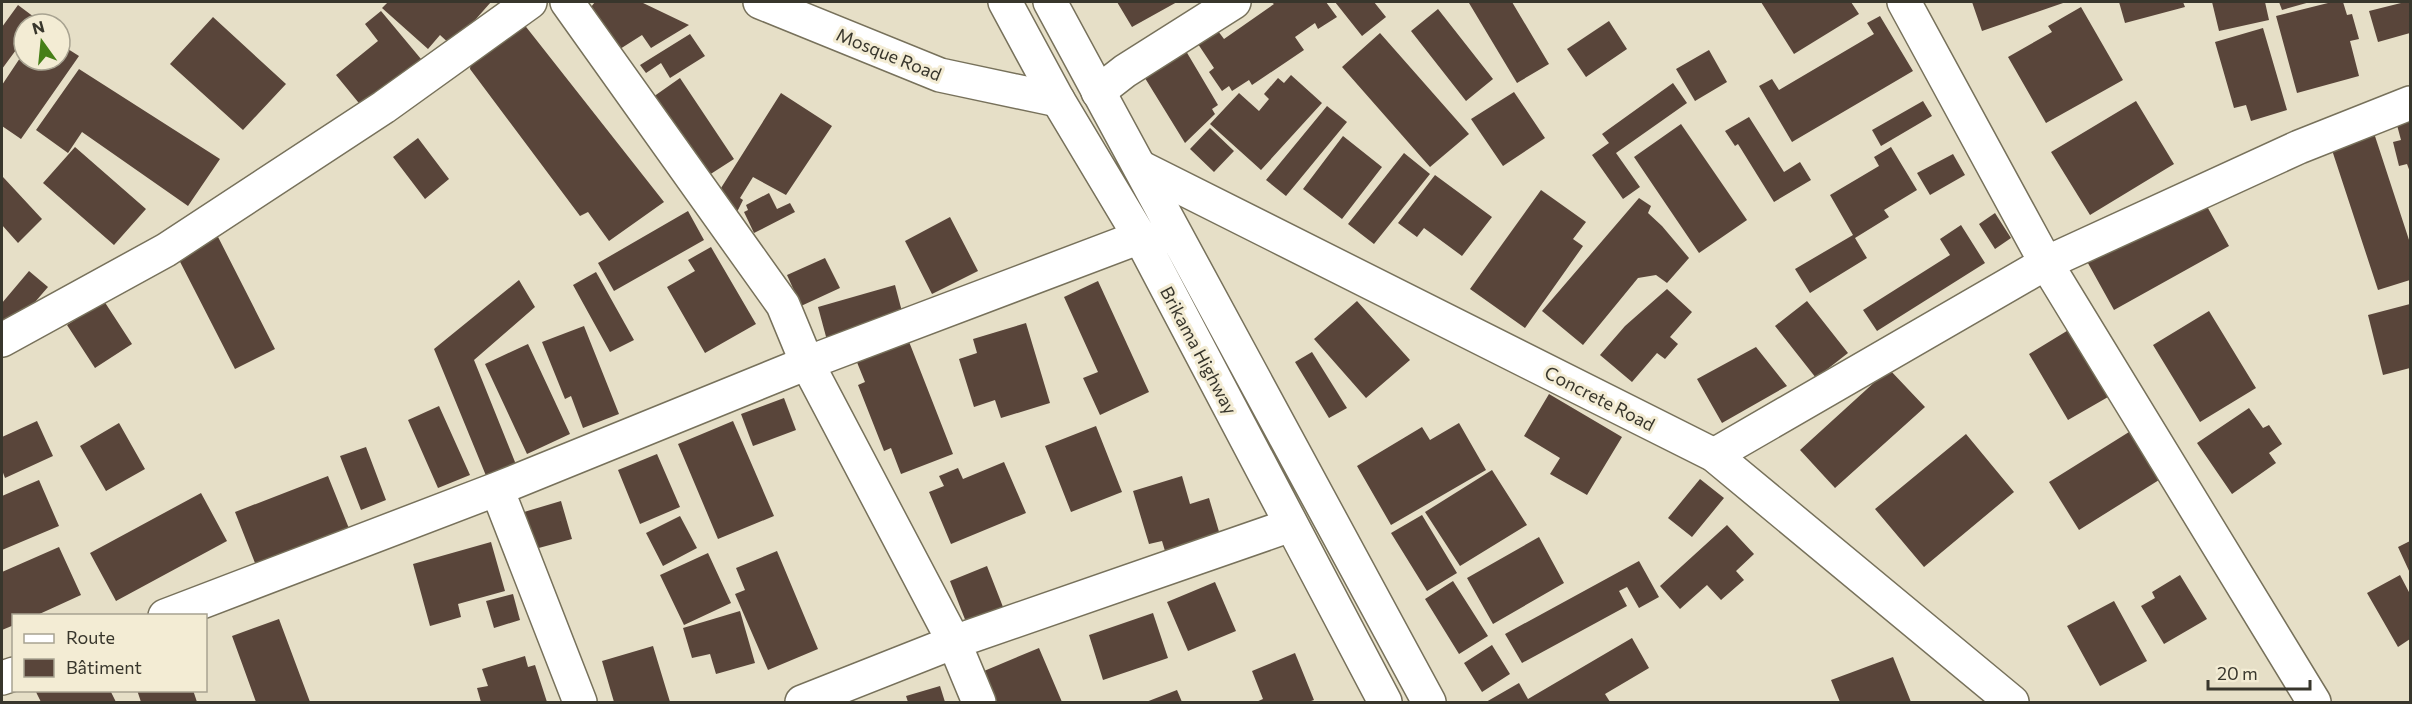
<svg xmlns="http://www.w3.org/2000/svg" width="2412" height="704" font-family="Commissioner,sans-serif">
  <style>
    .building { fill: #59453a }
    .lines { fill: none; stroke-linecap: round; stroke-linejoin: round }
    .street-casing { stroke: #77715b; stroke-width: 36 }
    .secondary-casing { stroke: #77715b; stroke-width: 36 }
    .highway-casing { stroke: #77715b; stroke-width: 36 }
    .street { stroke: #fff; stroke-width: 33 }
    .secondary { stroke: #fff; stroke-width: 33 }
    .highway { stroke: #fff; stroke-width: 33 }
    .labels { text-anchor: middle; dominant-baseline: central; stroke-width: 6; stroke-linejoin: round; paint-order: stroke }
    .street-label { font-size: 18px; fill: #38362c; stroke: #f3ecd4 }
  </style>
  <rect width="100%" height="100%" fill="#e6dfc7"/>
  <path class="building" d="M388,2H491L452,46L440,35L428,49L382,8Z
    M595,2H641L689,25L651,48L642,35L620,49L591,7Z
    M1117,2H1177L1132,27Z
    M1271,2H1326L1337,17L1318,29L1315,23L1295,37L1304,50L1252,85L1249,80L1232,91L1229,86L1222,91L1209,72L1214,68L1198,44L1218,31L1224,39L1274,4Z
    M1335,2H1374L1386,17L1362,36Z
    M1473,2H1512L1549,64L1517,83L1469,3Z
    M1761,2H1851L1859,14L1794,54Z
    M1972,2H2066L1982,31Z
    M2119,2H2183L2185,7L2125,23Z
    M2212,2H2265L2269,20L2219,31Z
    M2279,2H2310L2282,10Z
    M2332,2H2343L2347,15L2352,14L2359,39L2350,41L2359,76L2297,93L2276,16Z
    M2405,2H2409L2410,7V33L2378,42L2369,11Z
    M18,5L38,20L35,24H24V39L2,69V27Z
    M2081,7L2123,80L2046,123L2008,57L2052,32L2048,26Z
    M1438,9L1493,79L1466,101L1411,31Z
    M381,11L426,65L367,113L336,75L378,41L365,24Z
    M1880,16L1913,71L1792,142L1759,86L1772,79L1779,90L1874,34L1867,23Z
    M213,17L286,84L243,130L170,64Z
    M1609,21L1627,49L1586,77L1567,49Z
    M523,23L664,202L609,241L588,212L580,216L470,69L472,55Z
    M2263,28L2287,110L2251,121L2246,105L2234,108L2215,42Z
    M1380,33L1469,134L1430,167L1342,67Z
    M690,34L705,56L670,78L661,63L646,73L640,65Z
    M60,44L79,56L21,139L2,126V85L24,52V60H60Z
    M1183,46L1218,105L1212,109L1215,114L1185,143L1140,70Z
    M1709,50L1727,82L1695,101L1676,69Z
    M79,69L220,159L188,206L82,132L68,153L36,130Z
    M1291,75L1322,103L1261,170L1210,124L1239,93L1259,111L1269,99L1264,94L1278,78L1284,83Z
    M680,78L734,159L706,177L653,97Z
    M1673,83L1687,103L1616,153L1640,187L1623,199L1592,155L1609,143L1602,134Z
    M1514,92L1545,138L1503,166L1471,119Z
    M781,93L832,126L786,195L753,177L740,198L743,200L737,212L721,188Z
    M1923,101L1932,116L1881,146L1872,130Z
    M2136,101L2174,164L2090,215L2051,152Z
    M1327,106L1347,122L1286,196L1266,180Z
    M2410,110V172L2407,164L2399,166L2393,142L2401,140L2394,114Z
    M1749,117L1784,172L1800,162L1811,180L1774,202L1738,144L1735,146L1725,131Z
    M1681,124L1747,220L1699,253L1634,157Z
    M1210,128L1234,151L1214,172L1190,149Z
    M2373,130L2410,243V280L2378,290L2330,144Z
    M1343,136L1382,167L1342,219L1303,189Z
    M418,138L449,179L425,199L393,157Z
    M75,147L146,209L114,245L43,183Z
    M1891,147L1917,190L1884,210L1889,217L1855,238L1867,258L1810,293L1795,269L1853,235L1830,195L1879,166L1874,157Z
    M1404,153L1430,174L1374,244L1348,224Z
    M1953,154L1965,175L1930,195L1917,173Z
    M1435,175L1492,217L1462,256L1424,228L1417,237L1398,223Z
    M3,177L42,219L18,243L2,225Z
    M1541,190L1586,222L1573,239L1583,246L1525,328L1470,289Z
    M2199,192L2229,246L2114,310L2084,256Z
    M769,193L777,209L790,203L795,212L754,233L744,212L748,210L746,205Z
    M1639,198L1651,206L1648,213L1662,226L1689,258L1667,283L1656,275L1638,278L1583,345L1542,311Z
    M688,211L704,240L614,291L598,263Z
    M1995,213L2011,238L1995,249L1979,224Z
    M950,217L978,271L932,294L905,241Z
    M1961,225L1985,263L1877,331L1863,310L1950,255L1940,239Z
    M214,229L275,349L235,369L174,250Z
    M711,247L756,324L705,353L667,287L695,271L688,260Z
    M825,258L840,288L801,306L787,275Z
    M29,271L48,287L10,331L2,323V303Z
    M596,272L634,340L610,352L573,285Z
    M519,280L535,307L474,360L517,467L489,483L434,349Z
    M1098,281L1149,392L1100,415L1083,378L1098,372L1064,297Z
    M895,285L905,323L828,344L818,307Z
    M1667,289L1692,312L1670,337L1678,344L1665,359L1657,353L1632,382L1600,355L1625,326Z
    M104,301L132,344L95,368L67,325Z
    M1357,301L1410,360L1366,398L1314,339Z
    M1807,301L1848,353L1816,378L1775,326Z
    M2410,304V368L2383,375L2368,315Z
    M2209,311L2256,388L2200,422L2153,345Z
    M1026,323L1050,403L1001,418L995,400L974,407L959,359L977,353L973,339Z
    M584,326L619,414L583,428L571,396L565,399L542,342Z
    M2075,326L2115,393L2068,420L2029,354Z
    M906,334L953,454L901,474L891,448L884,451L858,385L865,382L854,355Z
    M528,344L570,434L527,454L485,364Z
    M1756,347L1787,386L1722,423L1697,379Z
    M1312,352L1347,408L1329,418L1295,362Z
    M1889,369L1925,407L1835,488L1800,450Z
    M1549,394L1622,437L1587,495L1550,474L1560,458L1524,436Z
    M784,398L796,430L753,446L741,414Z
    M439,406L470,475L438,488L408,420Z
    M2249,408L2263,428L2269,425L2282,444L2269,453L2276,463L2232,494L2197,443Z
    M37,421L53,456L5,478L2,470V437Z
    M733,421L774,516L718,539L678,444Z
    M119,423L145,469L106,491L80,446Z
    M1459,423L1486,470L1391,525L1357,466L1422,427L1430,440Z
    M1096,426L1122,492L1071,512L1045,446Z
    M2137,427L2167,475L2079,530L2049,482Z
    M1966,434L2014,492L1924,567L1875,509Z
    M366,447L386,500L361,510L340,456Z
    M657,454L680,507L640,524L618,470Z
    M1004,462L1026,513L951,544L929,492L944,486L939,476L958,468L963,479Z
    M1492,470L1527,525L1460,566L1425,512Z
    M328,476L350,531L257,568L235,512Z
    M1182,476L1190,504L1209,498L1220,535L1165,551L1162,541L1149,544L1133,491Z
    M1700,479L1724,498L1692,537L1668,518Z
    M39,480L59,526L2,550V496Z
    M201,493L227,541L116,601L90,553Z
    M561,501L572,539L535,549L524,512Z
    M1422,515L1457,573L1427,591L1391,533Z
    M680,516L697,548L663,566L646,533Z
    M1727,525L1754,554L1736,571L1744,580L1721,600L1707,585L1680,609L1660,586Z
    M1539,537L1564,583L1493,624L1467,578Z
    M2410,541V573L2398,547Z
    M491,542L505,591L458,604L461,617L430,626L413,564Z
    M59,547L81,595L35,616H14V625L2,630V572Z
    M777,551L818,649L768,670L735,594L745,590L736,568Z
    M708,553L731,603L684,625L660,575Z
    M1639,561L1659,597L1639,608L1627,587L1619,591L1627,606L1522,663L1505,634Z
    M987,566L1003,607L966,622L950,581Z
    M2180,575L2207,619L2164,644L2141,606L2155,598L2152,592Z
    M2400,575L2410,594V639L2398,647L2367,593Z
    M1453,581L1488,636L1459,654L1425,599Z
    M1215,582L1236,631L1188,651L1167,602Z
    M513,594L520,620L494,628L486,601Z
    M2114,601L2147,661L2100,686L2067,626Z
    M740,611L755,663L716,674L710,654L692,658L683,628Z
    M1153,613L1168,658L1103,680L1089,635Z
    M279,619L310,702H256L232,636Z
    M1632,638L1649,668L1605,694L1610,702H1486L1519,683L1528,699Z
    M1492,645L1510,674L1482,692L1464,663Z
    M653,646L670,702H614L602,661Z
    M1039,648L1062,702H997L984,671Z
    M1295,653L1314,700L1308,702H1256L1263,699L1252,671Z
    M525,656L528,667L535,665L547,702H481L477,688L488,686L482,669Z
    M1893,657L1911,702H1840L1831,680Z
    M940,686L945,702H908L906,696Z
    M40,690H110L116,702H41L36,692Z
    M137,690H193L197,702H141Z
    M1177,690L1182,702H1146Z"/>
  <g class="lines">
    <g class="street-casing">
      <path id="street" d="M567,2L783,305L807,363L954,642L979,702
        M1904,2L2046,263L2314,702
        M2,340L166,250L384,107L530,2
        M1714,455L2046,263L2299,147L2410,103
        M497,489L580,702
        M165,616L497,489L807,363L1140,237
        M2,678L14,674
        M802,702L954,642L1291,525"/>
    </g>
    <g class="secondary-casing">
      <path id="secondary" d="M760,2L940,75L1058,100
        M1098,92L1125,71L1234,2
        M1140,167L1714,455L2012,702"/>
    </g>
    <g class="highway-casing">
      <path id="highway" d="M1005,2L1058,100L1140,237L1385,702
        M1050,2L1429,702"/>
    </g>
    <use href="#street" class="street"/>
    <use href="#secondary" class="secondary"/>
    <use href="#highway" class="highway"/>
  </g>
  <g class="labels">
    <g class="street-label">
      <text transform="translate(889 54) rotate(22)">Mosque Road</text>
      <text transform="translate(1199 350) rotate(62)">Brikama Highway</text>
      <text transform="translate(1600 398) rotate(27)">Concrete Road</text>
    </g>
  </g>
  <rect width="2412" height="704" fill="none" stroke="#38362c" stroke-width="6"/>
  <rect x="12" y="614" width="195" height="78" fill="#f3ecd4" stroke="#a8a391" stroke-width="1.5"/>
  <rect x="24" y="634" width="30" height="9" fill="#ffffff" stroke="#a8a391" stroke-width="1.5"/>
  <text x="66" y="644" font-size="18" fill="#38362c">Route</text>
  <rect x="24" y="659" width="30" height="18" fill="#59453a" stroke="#a8a391" stroke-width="1.5"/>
  <text x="66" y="674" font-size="18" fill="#38362c">Bâtiment</text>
  <g transform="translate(42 42) rotate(345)"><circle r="28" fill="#f3ecd4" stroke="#a8a391" stroke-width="1.5"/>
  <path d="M0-4.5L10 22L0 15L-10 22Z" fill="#467f18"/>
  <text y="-9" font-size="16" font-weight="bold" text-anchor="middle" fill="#38362c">N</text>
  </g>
  <path d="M2208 680v9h102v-9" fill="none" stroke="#38362c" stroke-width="3"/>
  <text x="2217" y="680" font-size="18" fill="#38362c" stroke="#f3ecd4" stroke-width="4.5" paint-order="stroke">20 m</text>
</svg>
